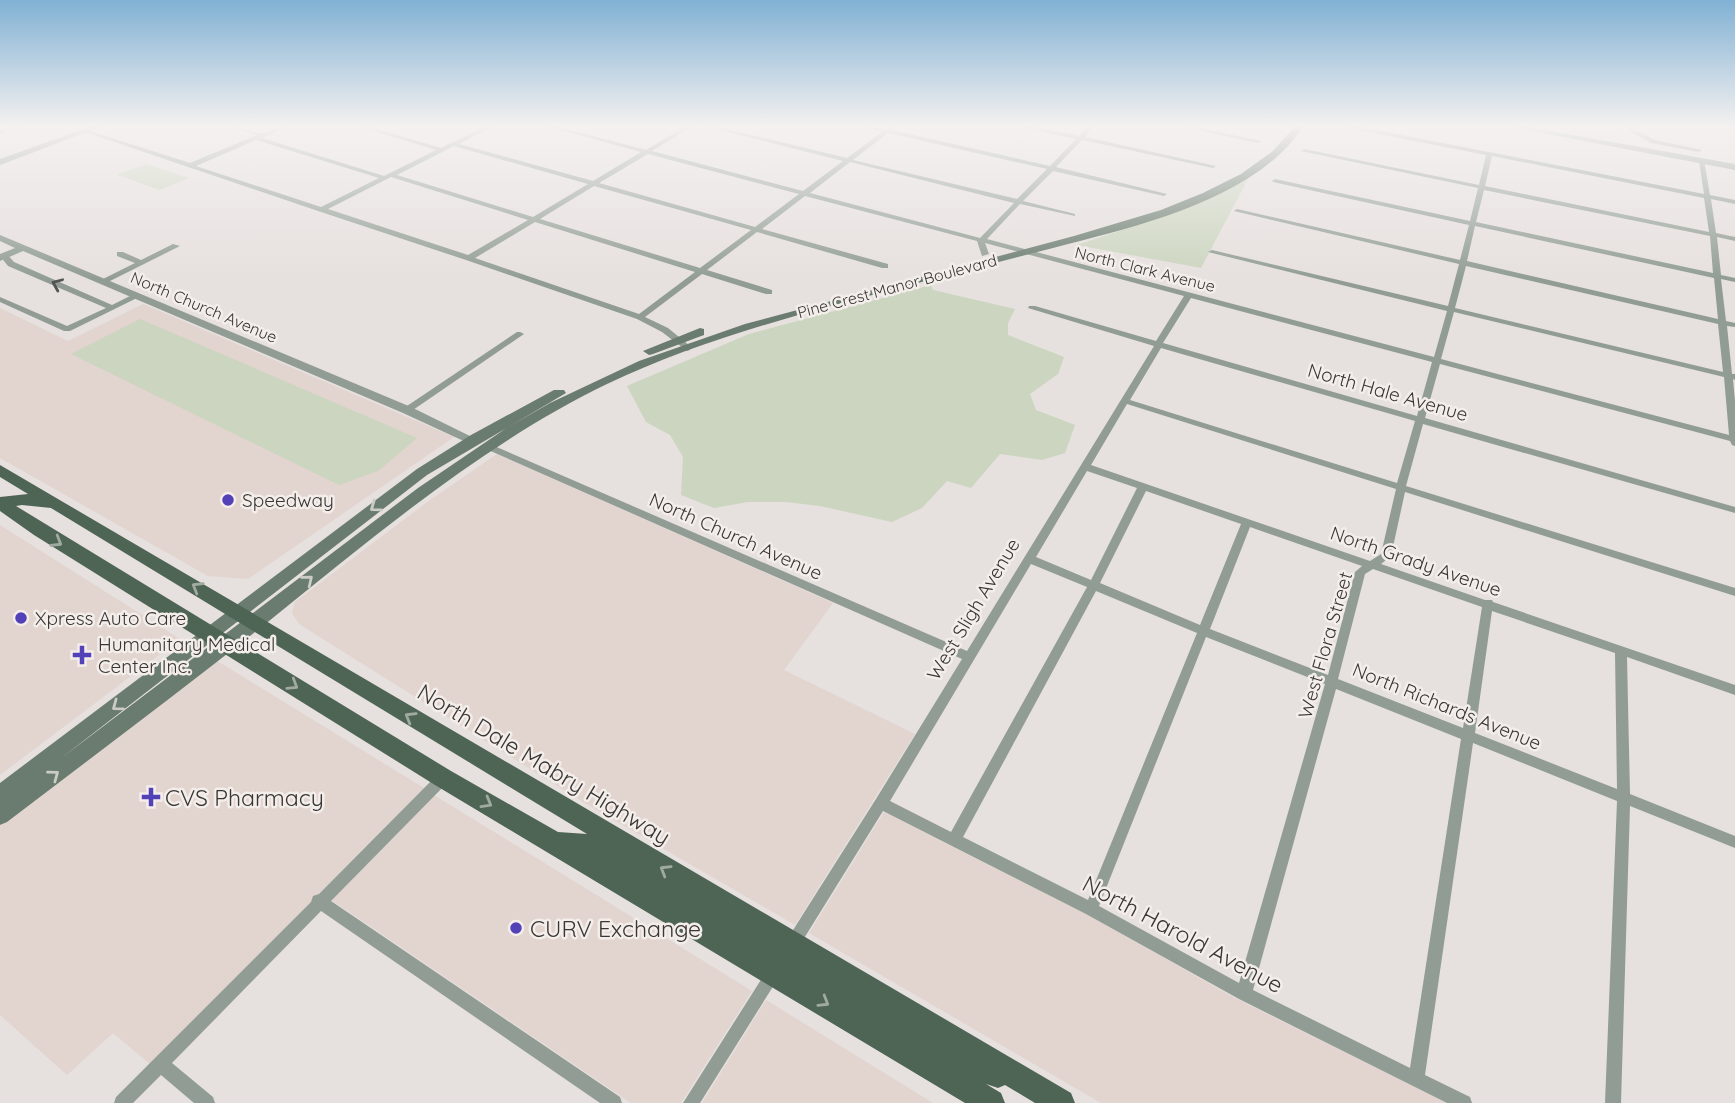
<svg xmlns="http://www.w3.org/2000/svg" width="1735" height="1103" font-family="Quicksand,sans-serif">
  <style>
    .built { fill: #e2d4ce }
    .green { fill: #cbd5bf }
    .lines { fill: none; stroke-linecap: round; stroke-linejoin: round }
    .minor { fill: #919d94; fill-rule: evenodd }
    .tertiary { fill: #919d94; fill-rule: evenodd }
    .secondary { fill: #6a7c6f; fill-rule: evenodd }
    .primary { fill: #4e6555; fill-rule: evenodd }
    .oneway { stroke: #535552 }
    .oneway2 { stroke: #cbccc6 }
    .oneway3 { stroke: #a1aaa0 }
    .poi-dot { fill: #5341b8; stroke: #f4eeeb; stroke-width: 2.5 }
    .labels { text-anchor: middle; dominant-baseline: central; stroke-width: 5; stroke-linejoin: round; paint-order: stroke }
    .far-street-label { font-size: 16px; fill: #393635; stroke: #f4eeeb }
    .street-label { font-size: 19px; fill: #393635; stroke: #f4eeeb }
    .poi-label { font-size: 19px; fill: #393635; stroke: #f4eeeb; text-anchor: start }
    .near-street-label { font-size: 23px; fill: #393635; stroke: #f4eeeb }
    .near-poi-label { font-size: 23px; fill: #393635; stroke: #f4eeeb; text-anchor: start }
  </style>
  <rect width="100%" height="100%" fill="#e6e0de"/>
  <path class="built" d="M1534,126H1615L1614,140Z
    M143,304L454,437L248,579L208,576L0,458V308L68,341Z
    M497,454L833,603L784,670L915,734L795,925L583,802L299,624L292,613L295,602L430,500Z
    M0,525L180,639L0,775Z
    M214,659L424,788L150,1064L113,1033L67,1075L0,1015V826Z
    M434,795L752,991L681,1103H631L330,899Z
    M884,812L1088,915L1233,997L1447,1103H1101L809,933Z
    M766,1000L933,1103H702Z"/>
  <path class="green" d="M146,164L189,178L160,190L117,175Z
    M1249,177L1201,268L1077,245L1167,215Z
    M931,285L933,290L1015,309L1008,323V335L1064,357L1058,374L1030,394L1036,410L1075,425L1065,453L1042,460L1000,454L971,488L947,481L922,508L892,522L820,506L786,502H748L714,508L681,495L683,457L670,435L646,422L627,386L749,334Z
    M140,319L417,438L378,471L339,485L71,354Z"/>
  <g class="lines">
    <path class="minor" d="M14,126H22L0,134V130Z
      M228,126C240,126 253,134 264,133C273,131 279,126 288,126L262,138L384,176L436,150L358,126H367L441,148L486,126H493L459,144L593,181L641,152L546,126H555L646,150L686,126H693L652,151L803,191L843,161L705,126H714L847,158L882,132L862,126L886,129L891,126H897L892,130L1050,166L1076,139L1025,128L1022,126H1032L1079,136L1089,126H1095L1085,137L1216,166L1213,168L1082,140L1056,167L1167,194L1164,196L1053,171L1023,201L1075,214V216L1020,204L987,239L1434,357L1447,311L1208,252L1212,250L1448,306L1459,264L1234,211L1237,209L1460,260L1469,225L1273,182L1272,181L1275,179L1470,221L1478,188L1301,151L1304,149L1479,185L1486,155L1348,128L1345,126H1356L1704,194L1699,161L1704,160L1710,195L1735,200V204L1711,199L1716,233L1735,237V241L1717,237L1721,275L1735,278V282L1721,279L1726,321L1735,323V327L1727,326L1732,374H1735V380L1733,379L1735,401V446L1732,445L1730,441L1440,364L1425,418L1735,507V513L1423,424L1406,486L1735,588V596L1405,492L1391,556L1381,564L1485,600H1492L1493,602L1735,685V695L1627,657L1630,794L1735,836V848L1630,806L1621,1103H1605L1617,801L1473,743L1425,1075L1470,1097L1472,1103H1447L1239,999L1086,914L883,811L798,948L793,950L788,948L786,943L788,938L876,799L962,659L486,449L484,447L486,445H492L967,651L1154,346L1028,308L1029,306H1035L1156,341L1184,296L985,243L989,254L982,256L977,241L805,196L762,229L888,264V268H882L757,232L707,270L772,290V294H766L702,274L645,317L668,328L690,346V350L687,351L662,332L637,319L466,260L318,211L82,131L87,130L190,163L257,135ZM888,133L1047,169L1017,199L853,160ZM256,140L379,178L321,207L196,166ZM454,146L588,184L533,217L397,175ZM648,154L799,194L755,227L599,183ZM1492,156L1704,198L1709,232L1485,186ZM850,162L1014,203L980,238L810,193ZM391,177L528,220L468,255L328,209ZM594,186L751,230L700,268L540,219ZM1484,190L1710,236L1713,273L1476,222ZM535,222L695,272L639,314L475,258ZM1475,226L1714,278L1718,319L1467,261ZM1466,266L1718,324L1723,372L1455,308ZM1191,298L1432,362L1417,416L1163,343ZM1454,312L1724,377L1729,435L1441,359ZM1161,348L1415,421L1397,483L1130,400ZM1127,404L1396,489L1381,554L1370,561L1091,465ZM1087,471L1137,488L1091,580L1036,557ZM1146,491L1241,524L1200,625L1100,583ZM1250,527L1362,566L1355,572L1328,675L1210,629ZM1031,564L1087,587L951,832L890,801ZM1373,569L1482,607L1463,728L1338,679L1365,574ZM1096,591L1197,633L1088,900L963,837ZM1492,611L1615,653L1617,789L1475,733ZM1206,637L1325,684L1239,983L1099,906ZM1336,689L1461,739L1410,1068L1253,990Z
      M1179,126H1190L1261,141L1258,143Z
      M1628,126H1634V129L1655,140L1702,150L1699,152L1651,143L1629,131Z
      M173,244L180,246L106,283L99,281L135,263L117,256V252H123L141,260Z
      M1,254H7L14,262L112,305L134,294H140L141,296L70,331H64L0,302V297L67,326L106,308L8,266L0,256Z
      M517,332H520L524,334L410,412H404L403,410L404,408Z
      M443,772L448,774L449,778L448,782L331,901L620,1097L622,1103H600L321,911L172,1063L213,1097L215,1103H194L161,1075L133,1103H114L116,1097L311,902L313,896L319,894L438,774Z
      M774,965L779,967L781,972L779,977L700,1103H683L769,967Z"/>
    <path class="tertiary" d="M92,126H103L0,165V159Z
      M1506,126H1522L1735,164V170Z
      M0,235L411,407L478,440L472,444L468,443L403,413L23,251L0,261V254L15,248L0,241Z"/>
    <path class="secondary" d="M1295,126H1304C1297,135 1289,146 1280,154C1223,207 1126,229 1053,248C1006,260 960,272 914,284C811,311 704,338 607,384C483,444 376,535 269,621C183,689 95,755 7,822L0,825V783L417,469L471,435L554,390H564L566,393L427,475L60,759L418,488L505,429L550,403L639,361L745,324L1074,236L1161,210L1203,193L1241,174L1273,151Z
      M700,328L704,329V335L653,354L649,355L643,351Z"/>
    <path class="primary" d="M0,465L1071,1093L1075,1103H1035L1005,1085L998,1088L986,1084L1001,1093L1005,1103H965L435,785L34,535L0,511V497L28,494L0,477ZM22,505L51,508L587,834L558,832L451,771L16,506Z"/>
  </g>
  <defs><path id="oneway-chevron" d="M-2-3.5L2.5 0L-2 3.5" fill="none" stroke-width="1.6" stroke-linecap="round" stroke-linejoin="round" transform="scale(1.75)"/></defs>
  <use class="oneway" href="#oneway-chevron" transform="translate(57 284) rotate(-157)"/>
  <g class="oneway2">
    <use href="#oneway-chevron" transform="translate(375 507) rotate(144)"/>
    <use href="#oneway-chevron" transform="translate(308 580) rotate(-39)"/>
    <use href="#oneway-chevron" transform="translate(117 706) rotate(143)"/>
    <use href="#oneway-chevron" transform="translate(54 775) rotate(-37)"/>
  </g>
  <g class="oneway3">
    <use href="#oneway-chevron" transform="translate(57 542) rotate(31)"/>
    <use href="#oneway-chevron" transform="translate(197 587) rotate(-149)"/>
    <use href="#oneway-chevron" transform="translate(293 685) rotate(32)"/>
    <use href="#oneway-chevron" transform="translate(410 717) rotate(-149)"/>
    <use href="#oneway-chevron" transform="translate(487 803) rotate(30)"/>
    <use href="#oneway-chevron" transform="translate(665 870) rotate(-149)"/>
    <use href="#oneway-chevron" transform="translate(824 1002) rotate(31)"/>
  </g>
  <linearGradient id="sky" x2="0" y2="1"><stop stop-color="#81b1d4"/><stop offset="0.45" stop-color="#f4f1f0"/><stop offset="1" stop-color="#f4f1f0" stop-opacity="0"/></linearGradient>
  <rect width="1735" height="280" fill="url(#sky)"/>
  <g class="poi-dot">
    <circle cx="228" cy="500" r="7"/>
    <circle cx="21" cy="618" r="7"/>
    <path d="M78.5 644.5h7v7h7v7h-7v7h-7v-7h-7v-7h7z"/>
    <path d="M147.5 786.5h7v7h7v7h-7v7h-7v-7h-7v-7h7z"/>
    <circle cx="516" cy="928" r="7"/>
  </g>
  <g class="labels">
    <g class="far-street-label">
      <text transform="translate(1145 269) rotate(14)">North Clark Avenue</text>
      <text transform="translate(897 286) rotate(-15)">Pine Crest Manor Boulevard</text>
      <text transform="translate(204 307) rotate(23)">North Church Avenue</text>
    </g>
    <g class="street-label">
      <text transform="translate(1388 392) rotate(16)">North Hale Avenue</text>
      <text transform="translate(736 536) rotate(24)">North Church Avenue</text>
      <text transform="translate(1416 561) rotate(19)">North Grady Avenue</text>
      <text transform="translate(973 609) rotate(-59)">West Sligh Avenue</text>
      <text transform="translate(1325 645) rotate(-74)">West Flora Street</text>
      <text transform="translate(1447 706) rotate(22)">North Richards Avenue</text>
    </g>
    <g class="poi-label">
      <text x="242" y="500">Speedway</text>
      <text x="35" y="618">Xpress Auto Care</text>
      <text x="98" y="644">Humanitary Medical<tspan x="98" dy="22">Center Inc.</tspan></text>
    </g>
    <g class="near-street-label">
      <text transform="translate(544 764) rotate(31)">North Dale Mabry Highway</text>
      <text transform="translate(1183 934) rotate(28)">North Harold Avenue</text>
    </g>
    <g class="near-poi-label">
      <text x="165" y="797">CVS Pharmacy</text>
      <text x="530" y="928">CURV Exchange</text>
    </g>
  </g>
</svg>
